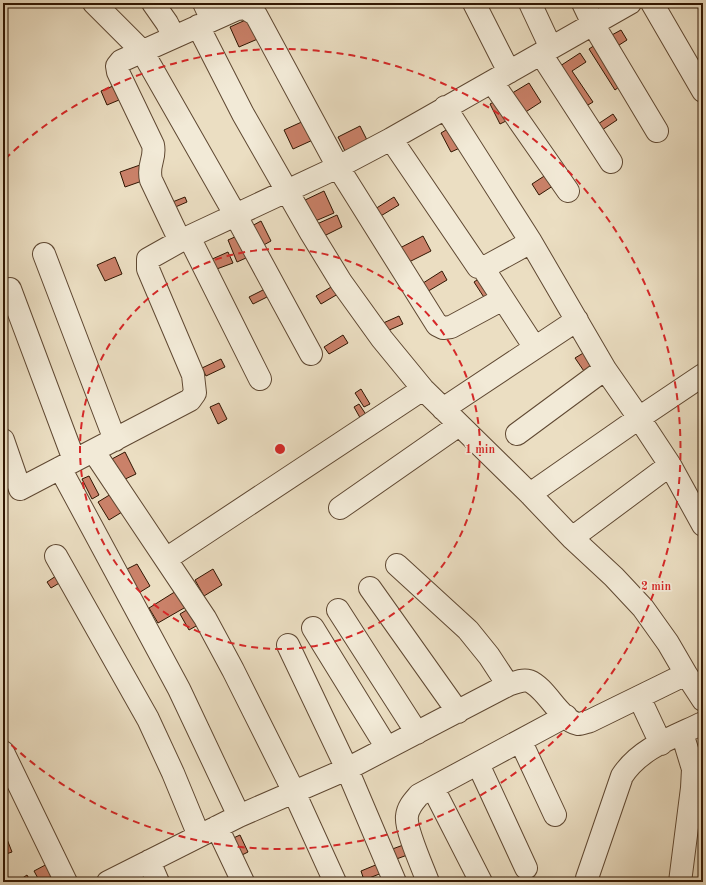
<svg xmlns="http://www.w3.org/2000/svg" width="706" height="885" font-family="'Old Standard TT',serif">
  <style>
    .building { fill: #ca8169; stroke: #301602 }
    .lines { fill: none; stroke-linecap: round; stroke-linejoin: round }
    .minor-casing { stroke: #5f4832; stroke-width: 24 }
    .minor { stroke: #f2ead7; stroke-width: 22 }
    .ring { fill: none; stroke: #d62828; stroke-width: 2; stroke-dasharray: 7 5 }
    .centre { fill: #d62828; stroke: #f2ead7; stroke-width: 2 }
    .ring-label { font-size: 12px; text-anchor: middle; font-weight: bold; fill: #d62828; stroke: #f2ead7; stroke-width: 3.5; stroke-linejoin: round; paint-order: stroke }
  </style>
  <rect width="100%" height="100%" fill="#ebdec2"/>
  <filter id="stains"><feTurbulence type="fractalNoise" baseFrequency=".005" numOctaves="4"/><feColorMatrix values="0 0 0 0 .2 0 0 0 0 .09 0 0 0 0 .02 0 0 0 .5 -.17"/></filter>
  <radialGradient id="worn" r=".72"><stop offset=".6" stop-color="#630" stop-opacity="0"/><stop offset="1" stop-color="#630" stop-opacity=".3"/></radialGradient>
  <path class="building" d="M250,18L260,38L239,47L230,27Z
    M621,30L627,40L616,47L610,36Z
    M598,43L624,83L615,90L589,49Z
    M580,53L586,62L572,71L593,102L583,108L557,68Z
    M529,83L541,102L521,115L509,95Z
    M113,86L119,100L107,105L101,91Z
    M501,98L512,118L500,124L490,104Z
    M613,114L617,120L602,130L598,124Z
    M306,120L315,139L293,149L284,130Z
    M360,126L369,144L347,155L338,137Z
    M451,127L462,147L451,152L441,133Z
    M140,165L145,180L125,187L120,172Z
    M552,171L559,182L539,195L532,184Z
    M324,191L334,213L313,222L303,201Z
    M185,197L187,202L173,208L170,203Z
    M394,197L399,205L379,217L375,209Z
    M337,215L342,227L322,237L317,224Z
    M261,221L271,241L260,247L250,227Z
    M237,236L246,258L237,262L228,240Z
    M423,236L431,251L405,264L398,249Z
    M228,252L233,263L214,270L210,260Z
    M115,257L122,274L105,281L97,265Z
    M442,271L447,280L425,293L420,285Z
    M483,276L495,297L487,302L474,282Z
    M338,283L343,291L321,304L316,296Z
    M271,286L275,293L253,304L249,297Z
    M399,316L403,324L385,332L381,324Z
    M343,335L348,343L329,354L324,347Z
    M590,349L602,368L588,377L575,358Z
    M221,359L225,367L206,376L202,368Z
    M361,389L370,404L364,407L355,393Z
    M219,403L227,419L218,424L210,407Z
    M359,404L369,419L363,423L354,407Z
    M125,452L136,474L121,481L110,460Z
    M89,476L99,495L92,499L82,479Z
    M116,491L127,509L109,520L98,502Z
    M137,564L150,586L137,594L123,571Z
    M213,569L222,585L204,596L195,580Z
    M62,572L66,579L51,588L47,582Z
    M181,588L191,604L158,623L149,608Z
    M195,605L205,621L189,630L180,614Z
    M3,829L12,852L3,855Z
    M240,835L248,852L238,857L229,840Z
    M406,844L410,854L391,861L387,851Z
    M51,862L63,882H40L34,871Z
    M378,864L382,873L364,880L361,871Z
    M27,875L31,882H22L21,879Z"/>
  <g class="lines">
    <g class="minor-casing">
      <path id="minor" d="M94,3L142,51L236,216L311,354
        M153,3L167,23L174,37
        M204,3L212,20
        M474,3L509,72
        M530,3L551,48
        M583,3L593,24L657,131
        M652,3L703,91
        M198,26L243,114L311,233L341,282L382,339L423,389L530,494L572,538L614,577L643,608L668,643L686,674
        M541,54L611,162
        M492,82L568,191
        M445,107L531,242L605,369L639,418L703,375
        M391,139L478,267L483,268L489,265L531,242
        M189,237L260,379
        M180,241L151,180C147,164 156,159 153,145L118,72L117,66L121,61L237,9L245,8L256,15L338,167L437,325L443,328L451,327L503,299
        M44,254L115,440
        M483,268L535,348
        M10,289L74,460
        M443,409L577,320
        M517,434L605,369
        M3,440L20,489L190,400L195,393L193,375L148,269V259L180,241L338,167L391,139L630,3
        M94,452L205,618L233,670L294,792L347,769L508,685C514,683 522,679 529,681C547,688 559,720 578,724C581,724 586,722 590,721L686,674L703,700
        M60,468L179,689L239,816
        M530,494L639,418L670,465L703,525
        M340,508L459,425
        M572,538L670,465
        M56,556L148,719L173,773L199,836
        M166,559L423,389
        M397,565L468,630L489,656L508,685
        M370,588L458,712
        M338,610L417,733
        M313,628L387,748
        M288,645L347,769L395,882
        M639,697L661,744
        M521,742L555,815
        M3,752L66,882
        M478,764L526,868
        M433,788L481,882
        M217,827L243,882
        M149,861L158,882
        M587,878L622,776C640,748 674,737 703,723
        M108,882L239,816L294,792L335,882
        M428,882C423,868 405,829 407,816C408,807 413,802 419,795L566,716
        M680,882L692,788L693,769L682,733"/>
    </g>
    <use href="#minor" class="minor"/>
  </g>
  <g class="ring">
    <circle cx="280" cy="449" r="200"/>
    <path d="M5 159A400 400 0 1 1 5 739"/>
  </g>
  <circle cx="280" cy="449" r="6" class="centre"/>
  <g class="ring-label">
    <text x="480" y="453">1 min</text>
    <text x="656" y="590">2 min</text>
  </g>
  <rect width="706" height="885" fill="none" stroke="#ebdec2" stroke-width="16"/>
  <rect x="4" y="4" width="698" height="877" fill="none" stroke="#301602" stroke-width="2"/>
  <rect x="8" y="8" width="690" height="869" fill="none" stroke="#301602"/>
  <rect width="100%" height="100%" filter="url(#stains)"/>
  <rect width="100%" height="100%" fill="url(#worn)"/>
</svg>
